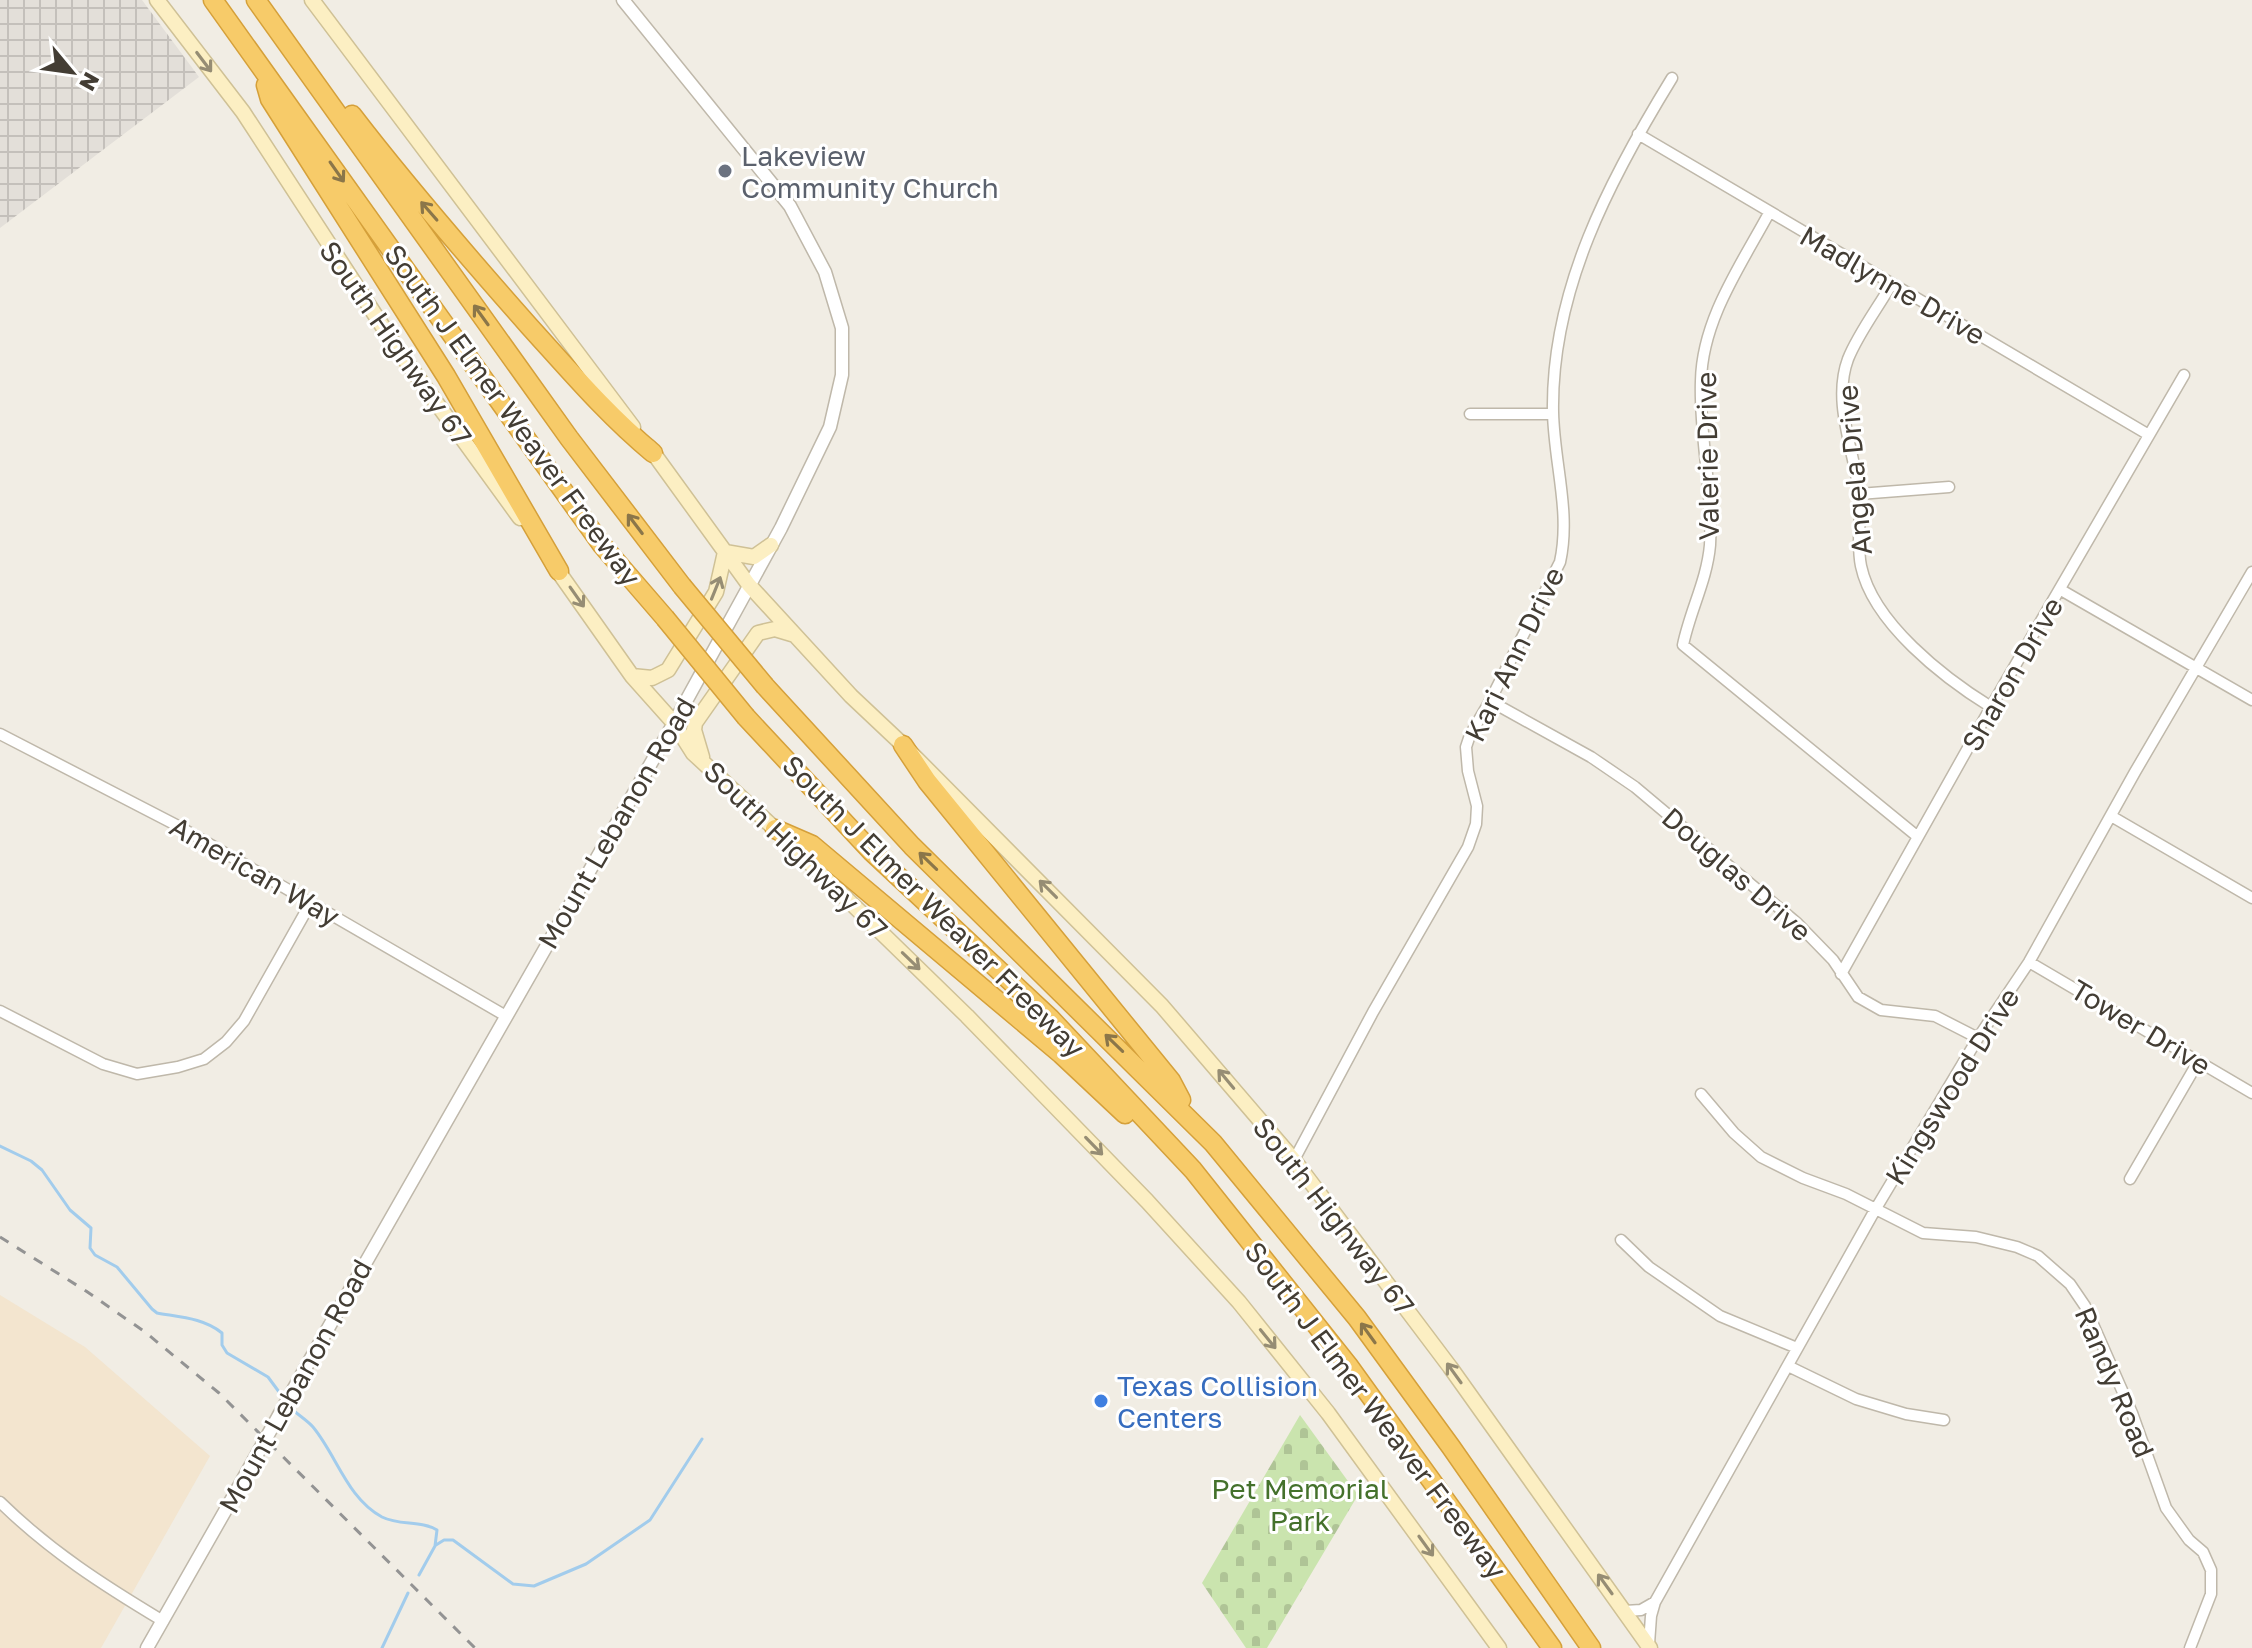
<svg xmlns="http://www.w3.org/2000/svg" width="2252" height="1648" font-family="'Golos Text',sans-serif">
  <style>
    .commercial { fill: #f3e5cf }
    .industrial { fill: url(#industrial-grid) }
    .cemetery { fill: url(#cemetery-stones) }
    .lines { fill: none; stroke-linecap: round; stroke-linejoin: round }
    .stream { stroke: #a2ccec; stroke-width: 3 }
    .minor-casing { stroke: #bfb8aa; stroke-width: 13 }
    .tertiary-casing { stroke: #bfb8aa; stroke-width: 15 }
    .secondary-casing { stroke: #cfc196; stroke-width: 17 }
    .motorway-casing { stroke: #d5a03a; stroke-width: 21 }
    .minor { stroke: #fff; stroke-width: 10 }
    .tertiary { stroke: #fff; stroke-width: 12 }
    .secondary { stroke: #fcefc3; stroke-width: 14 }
    .motorway { stroke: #f7cb69; stroke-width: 18 }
    .rail { stroke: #939393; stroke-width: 3; stroke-dasharray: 10 10; stroke-linecap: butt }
    .tertiary-bridge-casing { stroke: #bfb8aa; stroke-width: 15; stroke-linecap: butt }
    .motorway-bridge-casing { stroke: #d5a03a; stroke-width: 21; stroke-linecap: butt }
    .tertiary-bridge { stroke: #fff; stroke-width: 12 }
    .motorway-bridge { stroke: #f7cb69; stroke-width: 18 }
    .oneway { stroke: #968d74 }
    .oneway2 { stroke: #8b7649 }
    .worship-dot { fill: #6b7280; stroke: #fff; stroke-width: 3 }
    .shop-dot { fill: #3f7fe0; stroke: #fff; stroke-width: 3 }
    .labels { text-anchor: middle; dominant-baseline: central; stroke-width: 6; stroke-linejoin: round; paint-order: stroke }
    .worship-label { font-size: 28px; fill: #5b616d; stroke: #fff; text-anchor: start }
    .street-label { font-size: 28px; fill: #433d34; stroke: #fff }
    .shop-label { font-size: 28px; fill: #366cbe; stroke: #fff; text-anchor: start }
    .park-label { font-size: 28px; fill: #44712b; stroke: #fff }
  </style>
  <defs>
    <pattern id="industrial-grid" width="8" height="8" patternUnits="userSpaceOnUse" patternTransform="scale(2)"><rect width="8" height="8" fill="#e3dfd9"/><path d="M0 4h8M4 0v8" fill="none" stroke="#c4c0bb"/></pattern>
    <pattern id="cemetery-stones" width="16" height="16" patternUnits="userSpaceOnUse" patternTransform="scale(2)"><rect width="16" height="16" fill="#cae4ae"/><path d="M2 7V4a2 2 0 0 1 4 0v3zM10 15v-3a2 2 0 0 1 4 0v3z" fill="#afc496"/></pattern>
  </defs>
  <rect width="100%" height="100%" fill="#f1ede4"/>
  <path class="commercial" d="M0,1295L85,1347L210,1456L101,1648H0Z"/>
  <path class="industrial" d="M0,0H142L199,77L0,228Z"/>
  <path class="cemetery" d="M1300,1415L1358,1495L1267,1648H1246L1202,1583Z"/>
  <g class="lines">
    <path class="stream" d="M0,1146L31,1161L42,1170L70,1210L91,1228L90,1248L95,1255L117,1267L152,1309L157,1313C179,1317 204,1318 222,1333V1345L227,1353L268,1377L285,1400
      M289,1406C296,1414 306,1419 313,1427C337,1456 347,1498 382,1517C400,1526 421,1520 437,1530L435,1546L419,1575
      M436,1545L444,1540H453L513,1584L534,1586L586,1564L650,1520L702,1439
      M382,1648L408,1593"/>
    <g class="minor-casing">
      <path id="minor" d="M1638,134L2149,435
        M1769,213C1741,265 1702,320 1701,381C1699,436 1713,490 1710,545C1707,580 1690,611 1683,645L1918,837
        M1891,285C1877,309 1858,334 1848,359C1832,402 1854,450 1859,492C1862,516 1856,542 1861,566C1873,623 1944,678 1991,707
        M1470,414H1553
        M1859,494L1949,487
        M2061,590L2252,700
        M1490,701L1591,757L1635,787L1797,923L1833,960L1858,997L1881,1010L1935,1016L1978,1038
        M0,734L180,827L506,1016
        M2111,816L2252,898
        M2029,962L2252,1093
        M1841,974L1991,707L2184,375
        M0,1011L103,1064L137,1074L178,1067L204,1059L226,1042L244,1021L310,904
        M1701,1094L1734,1133L1761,1157L1803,1178L1846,1194L1923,1233L1976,1237L2017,1247L2038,1256L2070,1284L2085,1306L2132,1413L2166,1508L2189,1540L2203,1552L2211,1570V1594L2190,1648
        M1294,1160L1373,1012L1468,847L1476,824L1477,806L1468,771L1466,747L1470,735L1490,701L1560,562C1571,512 1554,463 1553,412C1551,290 1610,179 1672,78
        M2130,1179L2198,1062
        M1621,1240L1649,1267L1720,1316L1797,1348
        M1788,1366L1856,1399L1906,1414L1944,1420
        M0,1502C50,1551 103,1585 163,1621
        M1625,1611L1641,1610L1655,1602
        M1649,1644L1651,1616L1655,1602L1875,1210L1978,1038L2029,962L2135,772L2252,572"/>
    </g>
    <g class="tertiary-casing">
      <path id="tertiary" d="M306,1367L674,723L781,528L830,427L842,375V328L825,272L790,206L623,0
        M147,1648L237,1490"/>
    </g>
    <g class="secondary-casing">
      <path id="secondary" d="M157,0L243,112L398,350L520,518
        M312,0L633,427
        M649,447L749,585L851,696L903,745L1162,1006L1294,1160L1450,1367L1650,1648
        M553,564L632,676L674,723L693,753L775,829L967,1016L1147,1201L1239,1302L1328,1413L1499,1648
        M632,676L652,678L668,670L716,592L725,552L754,557L771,545
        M702,757L694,730L695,723L758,633L775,629L795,635"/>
    </g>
    <g class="motorway-casing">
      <path id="motorway" d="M213,0L602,545L665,618
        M256,0L569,438L682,586
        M266,85L270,99L446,376L559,571
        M352,115C408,188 468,257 529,326C569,370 607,415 653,453
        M765,686L912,846L1213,1143L1357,1318L1451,1447L1591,1648
        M746,717L872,852L1050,1018L1193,1170L1348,1365L1552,1648
        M903,745L927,781L1171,1081L1181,1100
        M775,829L812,845L1061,1054L1125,1114"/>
    </g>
    <use href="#minor" class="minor"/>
    <use href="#tertiary" class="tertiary"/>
    <use href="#secondary" class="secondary"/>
    <use href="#motorway" class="motorway"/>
    <path class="rail" d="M0,1237L86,1291L145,1332L219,1393L475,1648"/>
    <g class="tertiary-bridge-casing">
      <path id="tertiary-bridge" d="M237,1490L306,1367"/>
    </g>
    <g class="motorway-bridge-casing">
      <path id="motorway-bridge" d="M682,586L765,686
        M665,618L746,717"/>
    </g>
    <use href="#tertiary-bridge" class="tertiary-bridge"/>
    <use href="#motorway-bridge" class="motorway-bridge"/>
  </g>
  <defs><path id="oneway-shaft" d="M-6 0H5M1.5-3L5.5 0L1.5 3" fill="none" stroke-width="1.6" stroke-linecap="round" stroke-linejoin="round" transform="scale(2)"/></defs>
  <g class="oneway">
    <use href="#oneway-shaft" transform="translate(204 62) rotate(53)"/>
    <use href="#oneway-shaft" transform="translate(716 588) rotate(-68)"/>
    <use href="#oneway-shaft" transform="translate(577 597) rotate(55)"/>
    <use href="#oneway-shaft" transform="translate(1048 889) rotate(-135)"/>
    <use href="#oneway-shaft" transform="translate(911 961) rotate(44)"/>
    <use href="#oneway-shaft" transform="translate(1226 1079) rotate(-130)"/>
    <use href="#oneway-shaft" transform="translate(1094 1146) rotate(46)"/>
    <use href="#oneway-shaft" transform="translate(1268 1339) rotate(51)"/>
    <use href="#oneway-shaft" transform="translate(1454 1373) rotate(-126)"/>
    <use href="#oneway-shaft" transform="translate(1426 1546) rotate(54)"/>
    <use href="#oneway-shaft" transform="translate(1605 1584) rotate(-126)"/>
  </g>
  <g class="oneway2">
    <use href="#oneway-shaft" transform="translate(337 172) rotate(55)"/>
    <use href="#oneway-shaft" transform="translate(429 211) rotate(-131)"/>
    <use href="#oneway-shaft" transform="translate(481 315) rotate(-126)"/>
    <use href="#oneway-shaft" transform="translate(635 524) rotate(-127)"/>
    <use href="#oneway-shaft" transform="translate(928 861) rotate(-136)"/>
    <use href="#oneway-shaft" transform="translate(1114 1043) rotate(-136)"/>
    <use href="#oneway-shaft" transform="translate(1368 1333) rotate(-126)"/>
  </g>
  <circle class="worship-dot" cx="725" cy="171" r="8"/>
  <circle class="shop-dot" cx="1101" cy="1401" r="8"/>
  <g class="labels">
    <g class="worship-label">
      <text x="741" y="155">Lakeview<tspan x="741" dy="32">Community Church</tspan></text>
    </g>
    <g class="street-label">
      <text transform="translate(1893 285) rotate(30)">Madlynne Drive</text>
      <text transform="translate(396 343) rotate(55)">South Highway 67</text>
      <text transform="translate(513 415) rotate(54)">South J Elmer Weaver Freeway</text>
      <text transform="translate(1707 456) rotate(-91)">Valerie Drive</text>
      <text transform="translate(1854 470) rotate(-95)">Angela Drive</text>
      <text transform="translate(1514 654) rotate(-64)">Kari Ann Drive</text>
      <text transform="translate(2012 674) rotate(-60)">Sharon Drive</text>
      <text transform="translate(616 823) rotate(-60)">Mount Lebanon Road</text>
      <text transform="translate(796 850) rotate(44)">South Highway 67</text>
      <text transform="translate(255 871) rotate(30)">American Way</text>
      <text transform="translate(1737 874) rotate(41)">Douglas Drive</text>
      <text transform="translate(934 906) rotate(45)">South J Elmer Weaver Freeway</text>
      <text transform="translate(2141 1027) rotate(31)">Tower Drive</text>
      <text transform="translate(1952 1086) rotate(-58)">Kingswood Drive</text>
      <text transform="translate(1334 1216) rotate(52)">South Highway 67</text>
      <text transform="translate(2115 1382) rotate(67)">Randy Road</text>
      <text transform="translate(295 1386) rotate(-61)">Mount Lebanon Road</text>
      <text transform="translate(1376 1410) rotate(53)">South J Elmer Weaver Freeway</text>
    </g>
    <g class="shop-label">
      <text x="1117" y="1385">Texas Collision<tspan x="1117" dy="32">Centers</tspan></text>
    </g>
    <g class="park-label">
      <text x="1300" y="1488">Pet Memorial<tspan x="1300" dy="32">Park</tspan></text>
    </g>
  </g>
  <g transform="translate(72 72) rotate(119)" stroke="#ffffff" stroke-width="6" paint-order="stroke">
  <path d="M0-6L14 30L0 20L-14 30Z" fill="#433d34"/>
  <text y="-12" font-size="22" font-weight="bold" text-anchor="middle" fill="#433d34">N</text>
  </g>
</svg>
